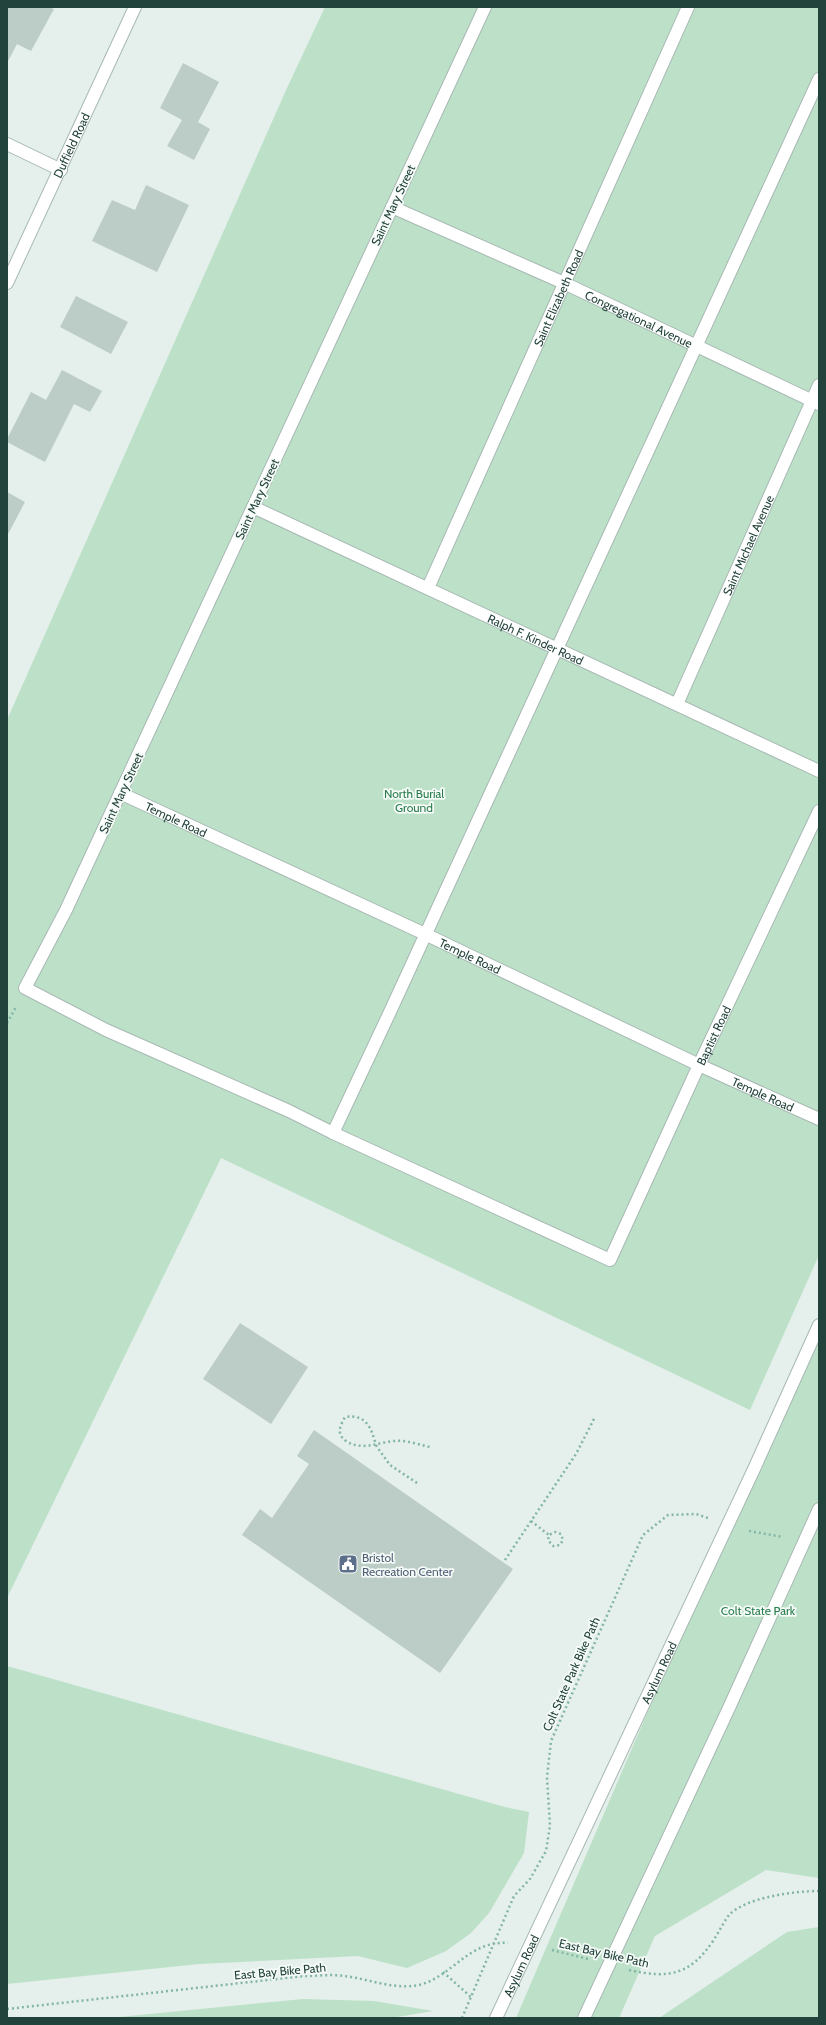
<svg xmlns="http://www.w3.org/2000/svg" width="826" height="2025" font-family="Cabin,sans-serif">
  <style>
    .green { fill: #bce1c8 }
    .building { fill: #bccdc7 }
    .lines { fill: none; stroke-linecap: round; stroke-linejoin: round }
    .minor-casing { stroke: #a7b8b3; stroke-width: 14 }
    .path { stroke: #83b5a7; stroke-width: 2.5; stroke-dasharray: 2 3; stroke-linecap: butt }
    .minor { stroke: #fff; stroke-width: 12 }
    .labels { text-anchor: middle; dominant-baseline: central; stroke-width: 3.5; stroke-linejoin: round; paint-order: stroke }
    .street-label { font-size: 12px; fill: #22433b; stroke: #f6fbf8 }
    .park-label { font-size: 12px; fill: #297d4d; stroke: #f6fbf8 }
    .service-label { font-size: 12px; fill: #4e5e75; stroke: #f6fbf8; text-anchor: start }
  </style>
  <rect width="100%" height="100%" fill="#e5efeb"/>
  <path class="green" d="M325,7H819V1255L750,1410L221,1158L7,1598V720L287,88Z
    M819,1323V1878L766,1870L655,1936L619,2018H516L753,1467Z
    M7,1666L505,1807L529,1812L524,1853L489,1913L471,1933L446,1951L407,1968L358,1956L199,1964L7,1984Z
    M819,1927V2018H659L787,1932Z
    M303,1999L374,2001L433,2011L391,2018H109Z"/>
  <path class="building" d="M7,7H49L54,9L31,51L17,44L7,63Z
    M183,63L219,82L198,122L210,129L194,160L167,146L182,120L160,108Z
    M146,185L189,205L157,272L92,241L112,200L135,210Z
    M76,296L128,322L111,354L60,327Z
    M62,370L102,391L90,412L74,404L45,462L7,442V439L31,392L46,400Z
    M7,492L25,502L7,536Z
    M240,1323L308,1367L271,1424L203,1379Z
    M314,1430L513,1569L440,1673L242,1535L260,1509L272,1518L309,1464L297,1456Z"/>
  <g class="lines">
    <g class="minor-casing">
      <g id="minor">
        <path d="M485,7L66,910L25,988L106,1030L289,1111L333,1133L389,1014L819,79"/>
        <path d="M7,144L61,170"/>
        <path id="s1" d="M392,207L564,283L819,404"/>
        <path id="s2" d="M7,283L135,7"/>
        <path id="s3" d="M253,507L819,771"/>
        <path id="s4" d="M428,588L688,7"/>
        <path id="s5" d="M677,704L819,385"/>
        <path id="s6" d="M120,793L425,934L699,1065L819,1119"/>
        <path id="s7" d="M333,1133L610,1260L699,1065L819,811"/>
        <path id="s8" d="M496,2018L754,1469L819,1325"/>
        <path d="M584,2018L728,1710L819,1509"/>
      </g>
    </g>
    <path class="path" d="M7,1023L16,1007
      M417,1483L390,1465L377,1447L376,1445C371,1427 366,1414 345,1417C340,1426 336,1434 346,1441C365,1453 382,1439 403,1441C412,1442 421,1445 430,1447
      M531,1521L549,1535L548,1540L553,1546L560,1545L563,1540L561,1534L555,1532L549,1535
      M749,1531L783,1537
      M505,1560L576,1454L595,1417
      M552,1950L588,1959
      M629,1970C669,1979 690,1975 713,1941C719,1932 723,1923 729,1915C746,1897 796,1891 819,1891
      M443,1972L471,1997
      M7,2009L304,1976C317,1976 331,1974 344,1976C370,1979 393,1990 419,1985C452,1977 469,1940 508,1943
      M462,2018L514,1896L530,1879L546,1851L550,1826L547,1777L551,1741L643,1535L668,1515L696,1514L708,1518"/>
    <use href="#minor" class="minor"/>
  </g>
  <defs>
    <g id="civic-square" transform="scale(1)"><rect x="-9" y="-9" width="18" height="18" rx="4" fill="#5c6f8a" stroke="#f6fbf8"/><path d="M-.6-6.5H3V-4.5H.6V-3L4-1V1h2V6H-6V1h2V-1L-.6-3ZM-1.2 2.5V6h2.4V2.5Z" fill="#fff"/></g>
  </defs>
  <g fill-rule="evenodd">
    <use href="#civic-square" x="348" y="1564"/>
  </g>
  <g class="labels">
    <g class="street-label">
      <text stroke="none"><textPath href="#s2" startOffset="152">Duffield Road</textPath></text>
      <text transform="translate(393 205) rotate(-65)">Saint Mary Street</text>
      <text stroke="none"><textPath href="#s4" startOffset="318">Saint Elizabeth Road</textPath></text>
      <text stroke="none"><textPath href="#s1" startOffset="271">Congregational Avenue</textPath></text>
      <text transform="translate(257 499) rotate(-65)">Saint Mary Street</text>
      <text stroke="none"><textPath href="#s5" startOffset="174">Saint Michael Avenue</textPath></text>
      <text stroke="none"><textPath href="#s3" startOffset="312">Ralph F. Kinder Road</textPath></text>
      <text transform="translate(121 793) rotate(-65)">Saint Mary Street</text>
      <text stroke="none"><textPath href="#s6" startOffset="62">Temple Road</textPath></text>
      <text stroke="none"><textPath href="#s6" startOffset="386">Temple Road</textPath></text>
      <text stroke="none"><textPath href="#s7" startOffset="552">Baptist Road</textPath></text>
      <text stroke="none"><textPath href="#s6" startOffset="710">Temple Road</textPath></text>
      <text stroke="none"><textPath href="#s8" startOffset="382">Asylum Road</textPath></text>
      <text transform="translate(571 1674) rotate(-66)">Colt State Park Bike Path</text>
      <text transform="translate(604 1953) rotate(13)">East Bay Bike Path</text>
      <text stroke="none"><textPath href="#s8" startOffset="58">Asylum Road</textPath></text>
      <text transform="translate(280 1971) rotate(-5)">East Bay Bike Path</text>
    </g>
    <g class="park-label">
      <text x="414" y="793">North Burial<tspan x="414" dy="14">Ground</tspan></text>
      <text x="758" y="1610">Colt State Park</text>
    </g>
    <g class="service-label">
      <text x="362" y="1557">Bristol<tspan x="362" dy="14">Recreation Center</tspan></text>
    </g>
  </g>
  <rect width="826" height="2025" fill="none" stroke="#22433b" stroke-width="16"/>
</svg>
